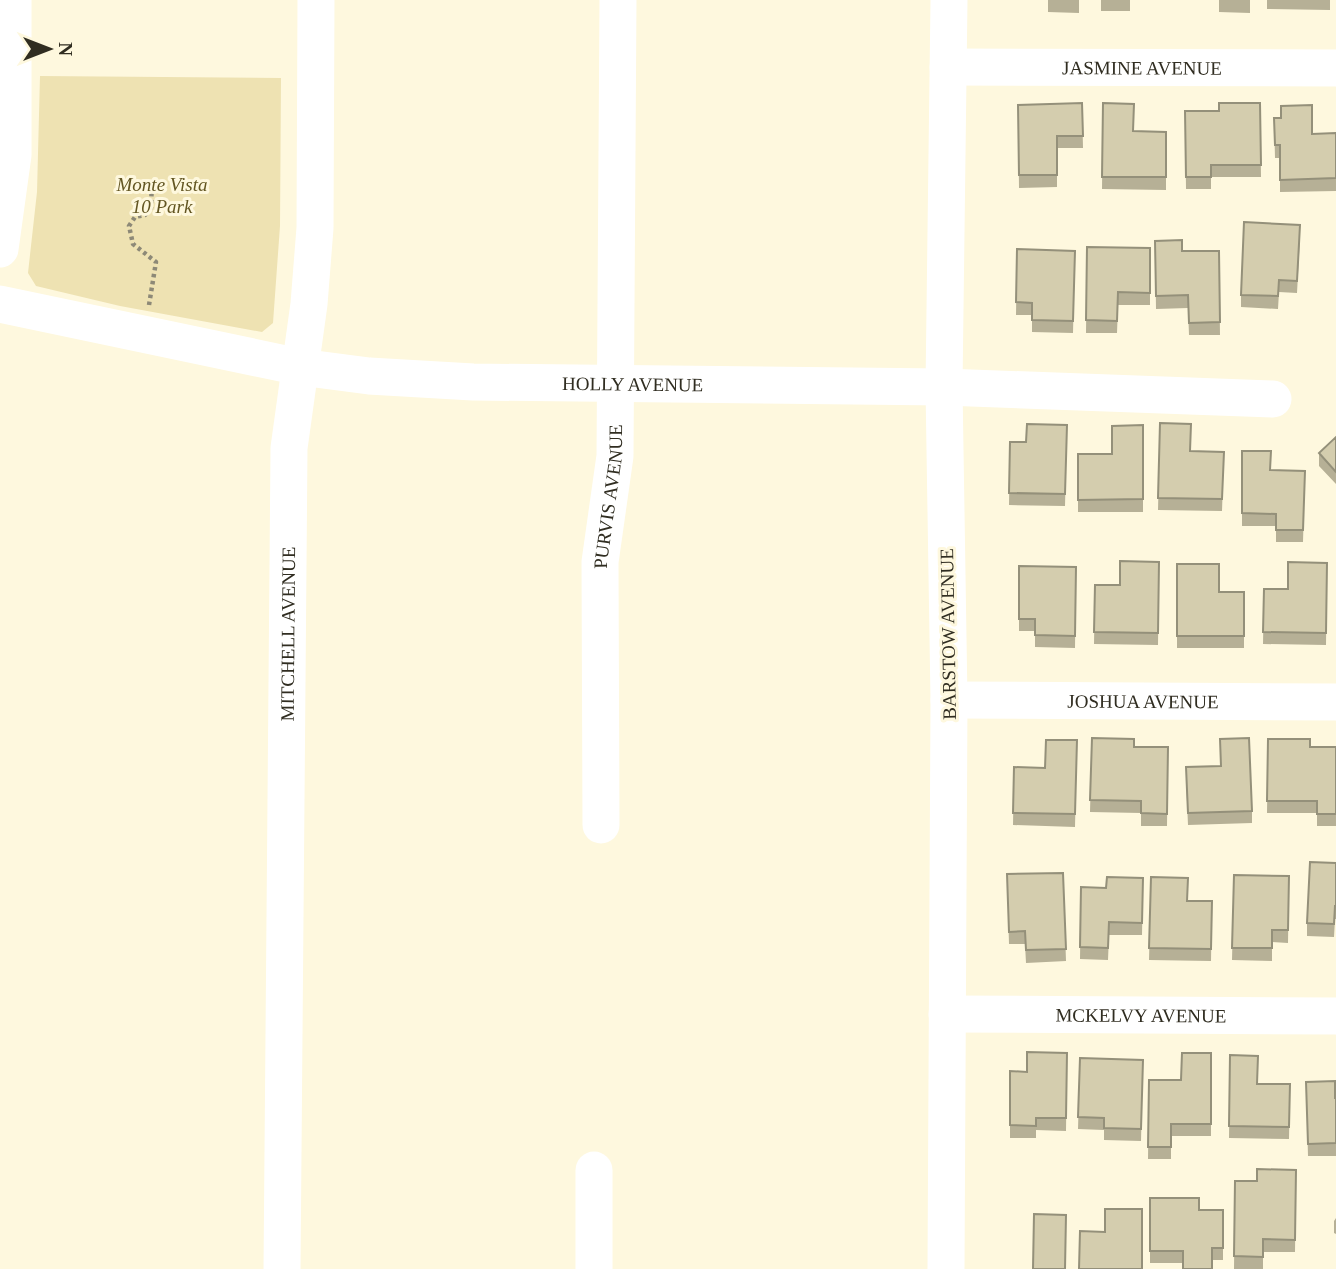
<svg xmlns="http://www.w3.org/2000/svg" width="1336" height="1269" font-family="Georgia,serif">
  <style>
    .green { fill: #eee2b2 }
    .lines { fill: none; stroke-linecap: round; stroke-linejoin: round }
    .path { stroke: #8d8977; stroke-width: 4.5; stroke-dasharray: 3.5 3.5; stroke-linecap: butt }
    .minor { stroke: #fff; stroke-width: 37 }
    .wall { fill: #b6b096 }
    .building { fill: #d4cdae; stroke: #94907a; stroke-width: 2 }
    .labels { text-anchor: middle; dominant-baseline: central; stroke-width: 6; stroke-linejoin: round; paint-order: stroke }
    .street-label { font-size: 19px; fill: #302d21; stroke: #fef8de }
    .park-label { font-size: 19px; font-style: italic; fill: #635622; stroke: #fef8de }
  </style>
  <rect width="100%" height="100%" fill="#fef8de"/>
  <path class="green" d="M40,76L281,78L280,226L273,323L262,332L120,306L36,286L28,273L37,192Z"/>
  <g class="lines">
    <path class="path" d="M149,305L156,262L133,244L129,226L135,217L145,215L151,208L152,181"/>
    <g class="minor">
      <path id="s1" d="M948,67L1336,68"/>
      <path d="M0,249L13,155V0"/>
      <path id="s2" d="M0,304L300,367L369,376L473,382L944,387L1273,399"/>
      <path id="s3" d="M949,700L1336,702"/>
      <path id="s4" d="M601,825L600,562L615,456L618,0"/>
      <path id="s5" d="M947,1014L1336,1016"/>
      <path id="s6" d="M282,1269L289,448L309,304L315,228L316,0"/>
      <path d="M594,1269V1170"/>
      <path d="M946,1269L949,700L944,387L949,0"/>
    </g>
  </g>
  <path class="wall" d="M1048,0H1079V13L1048,12Z
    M1101,0H1130V11H1101Z
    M1219,0H1250V13L1219,12Z
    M1267,0H1330V10L1267,9Z
    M1082,103L1083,148H1057V187L1019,188L1018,105Z
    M1103,103L1134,131L1166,132V190L1102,189Z
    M1260,103L1261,177H1211V189H1186L1185,111H1219Z
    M1274,118L1312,134L1336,133V191L1280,192V158H1275Z
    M1300,237L1297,293L1279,292L1278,309L1241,307V295Z
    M1155,241L1182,251H1219L1220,335H1189L1188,308L1156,309Z
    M1087,247L1150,248V305H1118L1117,333H1086Z
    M1017,249L1075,251L1073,333L1032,332V315H1016Z
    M1160,423L1190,451L1224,452L1222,511L1158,510Z
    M1067,425L1065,506L1009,505L1010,442H1026Z
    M1143,425V512H1078V454H1112Z
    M1336,437V484L1319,466V453Z
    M1242,451L1271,470L1305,471L1303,542H1276V526H1242Z
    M1159,562L1158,645L1094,644L1095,585H1120Z
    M1327,563L1326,645L1263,644L1264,589H1288Z
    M1177,564L1219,592H1244V648H1177Z
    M1019,566L1076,567L1075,648L1035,647V631H1019Z
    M1092,738L1134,747H1168L1167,826H1141V813L1090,812Z
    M1268,739L1310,747H1336V826H1317V813H1267Z
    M1077,740L1075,827L1013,825L1014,767L1045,768Z
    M1186,779L1252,811V823L1188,825Z
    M1336,863V919H1335L1334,937L1307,936V923Z
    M1063,873L1066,961L1026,963L1025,944H1009L1007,874Z
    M1234,875L1289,876L1288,943L1272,942V961L1232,960Z
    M1151,877L1187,901H1212L1211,961L1149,960Z
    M1143,878L1142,935H1109L1108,960L1080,959L1081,887L1106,888Z
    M1067,1053L1066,1131L1036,1130V1138H1010V1071L1027,1072Z
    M1211,1053V1136H1171V1159H1148L1149,1080H1181Z
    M1230,1055L1258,1084H1290L1289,1139L1229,1138Z
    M1080,1058L1143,1060L1141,1141L1104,1140V1130L1078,1129Z
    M1306,1082L1336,1098V1156H1308Z
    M1296,1170L1295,1252H1263V1269H1234L1235,1181H1257Z
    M1150,1198L1199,1210H1223V1260H1212L1183,1263H1150Z
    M1336,1218V1234L1334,1233V1221Z"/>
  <path class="building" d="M1082,103L1083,136H1057V175H1019L1018,105Z
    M1103,103L1134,104L1133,131L1166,132V177H1102Z
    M1219,103H1260L1261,165H1211V177H1186L1185,111H1219Z
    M1312,105V134L1336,133V178L1280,180V145H1275L1274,118H1281V106Z
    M1244,222L1300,225L1297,281L1279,280L1278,296L1241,295Z
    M1182,240V251H1219L1220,322L1189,323L1188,295L1156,296L1155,241Z
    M1087,247L1150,248V293L1118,292L1117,321L1086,320Z
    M1017,249L1075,251L1073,321L1032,320V303L1016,302Z
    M1160,423L1191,424L1190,451L1224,452L1222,499L1158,498Z
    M1027,424L1067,425L1065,494L1009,493L1010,442H1026Z
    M1143,425V499L1078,500V454H1112V426Z
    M1336,437V472L1319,453Z
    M1242,451H1271L1270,470L1305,471L1303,530H1276V514L1242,513Z
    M1120,561L1159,562L1158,633L1094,632L1095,585H1120Z
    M1288,562L1327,563L1326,633L1263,632L1264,589H1288Z
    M1177,564H1219V592H1244V636H1177Z
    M1019,566L1076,567L1075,636L1035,635V619H1019Z
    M1092,738L1134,739V747H1168L1167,814L1141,813V801L1090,800Z
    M1249,738L1252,811L1188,813L1186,767L1221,766L1220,739Z
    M1268,739H1310V747H1336V814H1317V801H1267Z
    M1046,740H1077L1075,814L1013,813L1014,767L1045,768Z
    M1310,862L1336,863V906H1335L1334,924L1307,923Z
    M1063,873L1066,949L1026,950L1025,931L1009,932L1007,874Z
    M1234,875L1289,876L1288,930H1272V948H1232Z
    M1107,877L1143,878L1142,923L1109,922L1108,948L1080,947L1081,887L1106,888Z
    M1151,877L1188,878L1187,901H1212L1211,949L1149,948Z
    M1027,1052L1067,1053L1066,1118H1036V1126L1010,1125V1071L1027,1072Z
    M1182,1053H1211V1124H1171V1147H1148L1149,1080H1181Z
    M1230,1055L1258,1056L1257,1084H1290L1289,1127L1229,1126Z
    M1080,1058L1143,1060L1141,1129L1104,1128V1118L1078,1117Z
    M1335,1081V1098H1336V1143L1308,1144L1306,1082Z
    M1257,1169L1296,1170L1295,1240L1263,1239V1257L1234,1256L1235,1181H1257Z
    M1150,1198H1199V1210H1223V1248H1212V1269H1183V1251H1150Z
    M1105,1209H1142V1269H1079L1080,1231L1105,1232Z
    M1034,1214L1066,1215L1065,1269H1033Z"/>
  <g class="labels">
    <g class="street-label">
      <text stroke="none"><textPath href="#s1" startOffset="194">JASMINE AVENUE</textPath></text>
      <text stroke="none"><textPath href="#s2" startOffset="640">HOLLY AVENUE</textPath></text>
      <text stroke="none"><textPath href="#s4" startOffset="329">PURVIS AVENUE</textPath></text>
      <text stroke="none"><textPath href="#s6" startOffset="635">MITCHELL AVENUE</textPath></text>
      <text transform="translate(948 634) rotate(-91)">BARSTOW AVENUE</text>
      <text stroke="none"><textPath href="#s3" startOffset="194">JOSHUA AVENUE</textPath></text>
      <text stroke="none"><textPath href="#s5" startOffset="194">MCKELVY AVENUE</textPath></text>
    </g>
    <g class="park-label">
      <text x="162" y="184">Monte Vista<tspan x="162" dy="22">10 Park</tspan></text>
    </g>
  </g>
  <g transform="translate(49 49) rotate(90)" stroke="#fef8de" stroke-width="5" paint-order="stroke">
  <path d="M0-5L12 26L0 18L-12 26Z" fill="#302d21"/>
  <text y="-10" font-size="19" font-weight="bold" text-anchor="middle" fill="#302d21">N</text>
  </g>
</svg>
